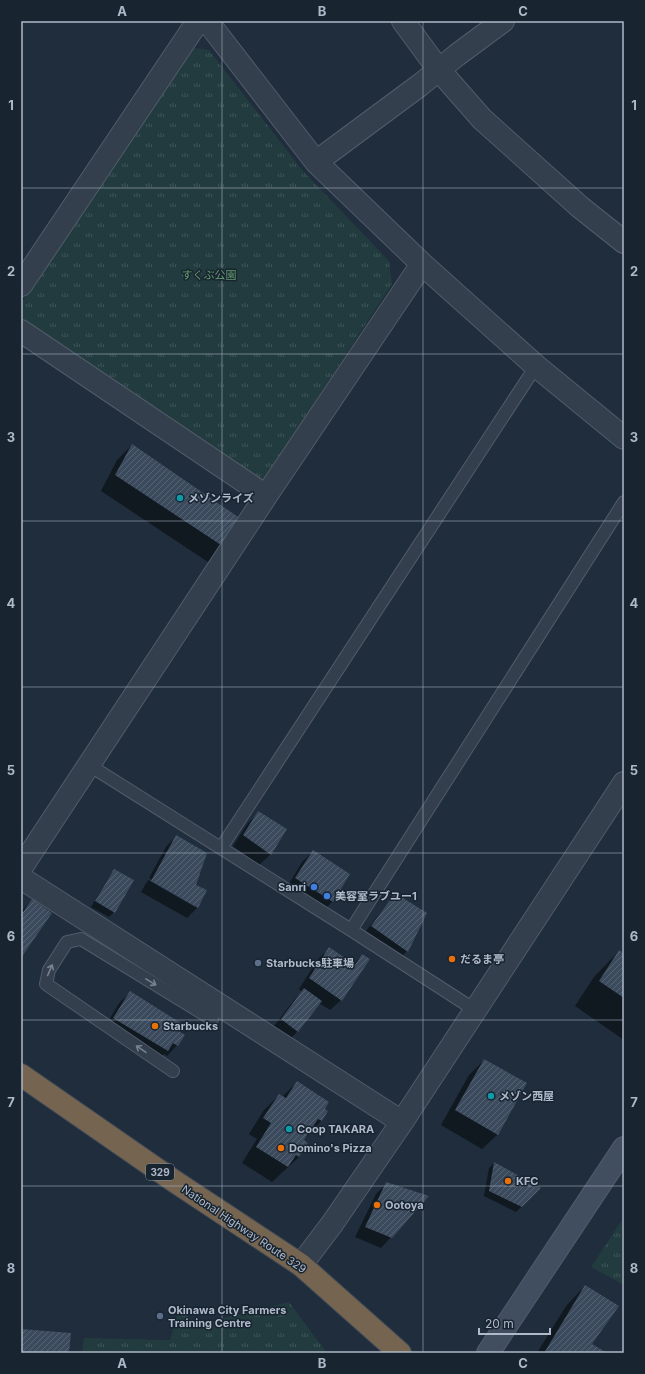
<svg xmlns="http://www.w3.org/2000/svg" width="645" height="1374" font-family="Inter,'Noto Sans JP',sans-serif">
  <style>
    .park { fill: url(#park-tufts) }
    .shadow { fill: #0007 }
    .building { fill: url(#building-hatch) }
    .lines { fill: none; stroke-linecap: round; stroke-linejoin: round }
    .lane-casing { stroke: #515c6a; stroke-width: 14 }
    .street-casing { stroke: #515c6a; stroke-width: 24 }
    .secondary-casing { stroke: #515c6a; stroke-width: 24 }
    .highway-casing { stroke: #3e4957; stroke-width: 24 }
    .lane { stroke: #343f4d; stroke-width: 12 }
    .street { stroke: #343f4d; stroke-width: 22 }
    .secondary { stroke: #414e60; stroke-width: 22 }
    .highway { stroke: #746450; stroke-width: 22 }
    .oneway { stroke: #778291 }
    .grid { fill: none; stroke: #aeb9c9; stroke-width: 1; stroke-opacity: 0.55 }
    .culture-dot { fill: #0f9aa8; stroke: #192431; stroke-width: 1.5 }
    .shop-dot { fill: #3f7fe0; stroke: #192431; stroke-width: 1.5 }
    .food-dot { fill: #e8710a; stroke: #192431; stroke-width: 1.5 }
    .service-dot { fill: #5c6f8a; stroke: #192431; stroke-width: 1.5 }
    .labels { text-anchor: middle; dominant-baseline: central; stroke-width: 3; stroke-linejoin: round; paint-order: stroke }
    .shield { fill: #192431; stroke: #818c9b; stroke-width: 1 }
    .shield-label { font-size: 10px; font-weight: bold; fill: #aeb9c9 }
    .park-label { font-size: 11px; fill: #639c6e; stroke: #192431 }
    .poi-label { font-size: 11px; font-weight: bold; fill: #aeb9c9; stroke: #192431; text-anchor: start }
    .street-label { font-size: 11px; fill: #aeb9c9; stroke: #192431 }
    .neatline { fill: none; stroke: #aeb9c9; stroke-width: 1.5 }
    .grid-label { font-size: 13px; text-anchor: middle; font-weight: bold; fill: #aeb9c9 }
  </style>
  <defs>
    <pattern id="park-tufts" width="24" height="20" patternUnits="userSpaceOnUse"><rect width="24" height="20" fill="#223b3e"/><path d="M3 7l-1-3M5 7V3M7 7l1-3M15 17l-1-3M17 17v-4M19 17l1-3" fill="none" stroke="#405559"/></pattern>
    <pattern id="building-hatch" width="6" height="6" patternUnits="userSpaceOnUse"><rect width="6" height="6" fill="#3b4b5d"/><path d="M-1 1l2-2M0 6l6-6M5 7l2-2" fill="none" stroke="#556373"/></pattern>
  </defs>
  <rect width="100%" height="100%" fill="#1f2d3d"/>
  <path class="park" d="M188,47L209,50L303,171L389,261L392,284L263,481L21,317V304Z
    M624,1217V1285L591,1267Z
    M289,1302L327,1353H82L84,1338L170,1340L179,1308L197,1325Z"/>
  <path class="shadow" d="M132,445L224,546L208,562L101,491L117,460Z
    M259,813L286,829L270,855L259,865L233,846L248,823Z
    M176,836L195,886L205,891L197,908L187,918L141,892L148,880L195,907V905L149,878L166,847Z
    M313,851L349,875L332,902L322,912L286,889L302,862Z
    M115,870L114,912L109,917L91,907L110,875Z
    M395,894L426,914L407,951L402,956L366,931Z
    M32,900L21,956V912Z
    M329,949L353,965L362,955L341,1000L330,1010L319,1003L297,1032L287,1042L271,1030L294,1000L302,992L299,989L318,959Z
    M619,951L624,955V1040L575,1006L594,977Z
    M130,993L179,1033L177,1045L167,1056L164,1054L157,1061L104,1029L119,1003Z
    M484,1060L498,1134L482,1149L441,1125L469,1075Z
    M297,1082L323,1109L327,1111L321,1121L303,1141L299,1157L272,1182L242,1163L257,1139L249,1134L264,1110L279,1095L282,1097Z
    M494,1163L539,1189L516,1212L484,1196L489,1168Z
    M387,1183L391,1237L381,1248L355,1237L376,1194Z
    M585,1286L591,1344L605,1353H537L566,1306Z"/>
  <path class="building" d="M132,444L244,521L224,547L115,475Z
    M258,811L287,829L271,855L243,835Z
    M176,835L207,853L196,885L207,890L198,908L151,881Z
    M313,850L350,874L333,902L295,878Z
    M114,869L134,880L115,913L95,901Z
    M395,893L427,913L408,952L371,926Z
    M32,899L52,913L21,958V915Z
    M329,947L355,965L362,954L370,959L342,1001L309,978Z
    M619,950L624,954V998L599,981Z
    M304,988L322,1001L298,1032L281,1019Z
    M130,991L184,1025L180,1032L185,1035L178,1046L173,1043L168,1051L113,1018Z
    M484,1059L527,1083L498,1135L455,1110Z
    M297,1081L329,1102L325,1109L328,1111L322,1121L318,1119L304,1140L308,1143L299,1157L296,1155L288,1167L256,1147L271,1123L263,1118L279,1094L286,1098Z
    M494,1162L541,1188L522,1207L489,1191Z
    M386,1182L429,1196L392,1238L365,1227Z
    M585,1285L619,1306L592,1344L607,1353H544Z
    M21,1329L71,1333L69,1353H21Z"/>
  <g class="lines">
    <g class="lane-casing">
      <path id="lane" d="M89,765L351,930L475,1010
        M221,848L536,366
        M351,930L624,502
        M173,1071L46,984L49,970L67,942L81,939L212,1019"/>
    </g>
    <g class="street-casing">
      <path id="street" d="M207,21L316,162L422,264L536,366L624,438
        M403,21L439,70L482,119L580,207L624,242
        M316,162L420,85L457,55L503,21
        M21,285L198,21
        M21,331L266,496
        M21,868L266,496L422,264
        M21,878L402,1122
        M301,1265L332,1224L402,1122L624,783"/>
    </g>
    <g class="secondary-casing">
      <path id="secondary" d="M488,1353L624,1148"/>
    </g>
    <g class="highway-casing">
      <path id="highway" d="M21,1075L174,1181L301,1265L400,1353"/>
    </g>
    <use href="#lane" class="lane"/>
    <use href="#street" class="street"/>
    <use href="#secondary" class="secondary"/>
    <use href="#highway" class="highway"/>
  </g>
  <defs><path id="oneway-shaft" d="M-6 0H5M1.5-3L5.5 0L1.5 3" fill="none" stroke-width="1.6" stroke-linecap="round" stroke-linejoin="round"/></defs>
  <g class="oneway">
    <use href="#oneway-shaft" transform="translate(50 970) rotate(-67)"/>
    <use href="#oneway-shaft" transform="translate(151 982) rotate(31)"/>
    <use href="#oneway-shaft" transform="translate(141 1049) rotate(-146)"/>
  </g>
  <path class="grid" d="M222,21V1353M423,21V1353M21,188H624M21,354H624M21,521H624M21,687H624M21,853H624M21,1020H624M21,1186H624"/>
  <g class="culture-dot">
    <circle cx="180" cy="498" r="4"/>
    <circle cx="491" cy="1096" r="4"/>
    <circle cx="289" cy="1129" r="4"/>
  </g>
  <g class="shop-dot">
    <circle cx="314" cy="887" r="4"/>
    <circle cx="327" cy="896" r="4"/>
  </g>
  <g class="food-dot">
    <circle cx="452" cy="959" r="4"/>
    <circle cx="155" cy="1026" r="4"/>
    <circle cx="281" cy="1148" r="4"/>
    <circle cx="508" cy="1181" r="4"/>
    <circle cx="377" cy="1205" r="4"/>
  </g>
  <g class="service-dot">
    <circle cx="258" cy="963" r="4"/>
    <circle cx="160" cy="1316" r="4"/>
  </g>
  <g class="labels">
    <rect class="shield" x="146" y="1164" width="28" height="16" rx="3"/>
    <g class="shield-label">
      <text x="160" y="1172">329</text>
    </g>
    <g class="park-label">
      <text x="209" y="275">すくぶ公園</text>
    </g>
    <g class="poi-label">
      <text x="188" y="498">メゾンライズ</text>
      <text x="306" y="887" text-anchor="end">Sanri</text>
      <text x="335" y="896">美容室ラブユー1</text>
      <text x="460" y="959">だるま亭</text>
      <text x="266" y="963">Starbucks駐車場</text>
      <text x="163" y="1026">Starbucks</text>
      <text x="499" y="1096">メゾン西屋</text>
      <text x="297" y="1129">Coop TAKARA</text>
      <text x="289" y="1148">Domino's Pizza</text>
      <text x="516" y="1181">KFC</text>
      <text x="385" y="1205">Ootoya</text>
      <text x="168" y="1310">Okinawa City Farmers<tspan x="168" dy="13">Training Centre</tspan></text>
    </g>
    <g class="street-label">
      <text transform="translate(244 1229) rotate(34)">National Highway Route 329</text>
    </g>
  </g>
  <rect width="645" height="1374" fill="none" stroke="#192431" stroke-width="44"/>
  <path d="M479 1328v6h71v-6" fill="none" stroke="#aeb9c9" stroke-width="2"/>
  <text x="485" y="1328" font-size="12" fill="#aeb9c9" stroke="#192431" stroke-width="3" paint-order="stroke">20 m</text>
  <rect x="22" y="22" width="601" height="1330" class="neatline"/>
  <g class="grid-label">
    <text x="122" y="16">A</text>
    <text x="322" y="16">B</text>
    <text x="523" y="16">C</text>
    <text x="11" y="110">1</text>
    <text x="634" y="110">1</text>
    <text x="11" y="276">2</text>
    <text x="634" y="276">2</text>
    <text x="11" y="442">3</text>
    <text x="634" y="442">3</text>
    <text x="11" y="608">4</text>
    <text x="634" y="608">4</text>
    <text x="11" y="775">5</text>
    <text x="634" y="775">5</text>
    <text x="11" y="941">6</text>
    <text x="634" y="941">6</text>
    <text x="11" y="1107">7</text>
    <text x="634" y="1107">7</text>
    <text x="11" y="1273">8</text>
    <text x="634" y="1273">8</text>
    <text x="122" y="1368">A</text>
    <text x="322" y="1368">B</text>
    <text x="523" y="1368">C</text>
  </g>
</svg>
